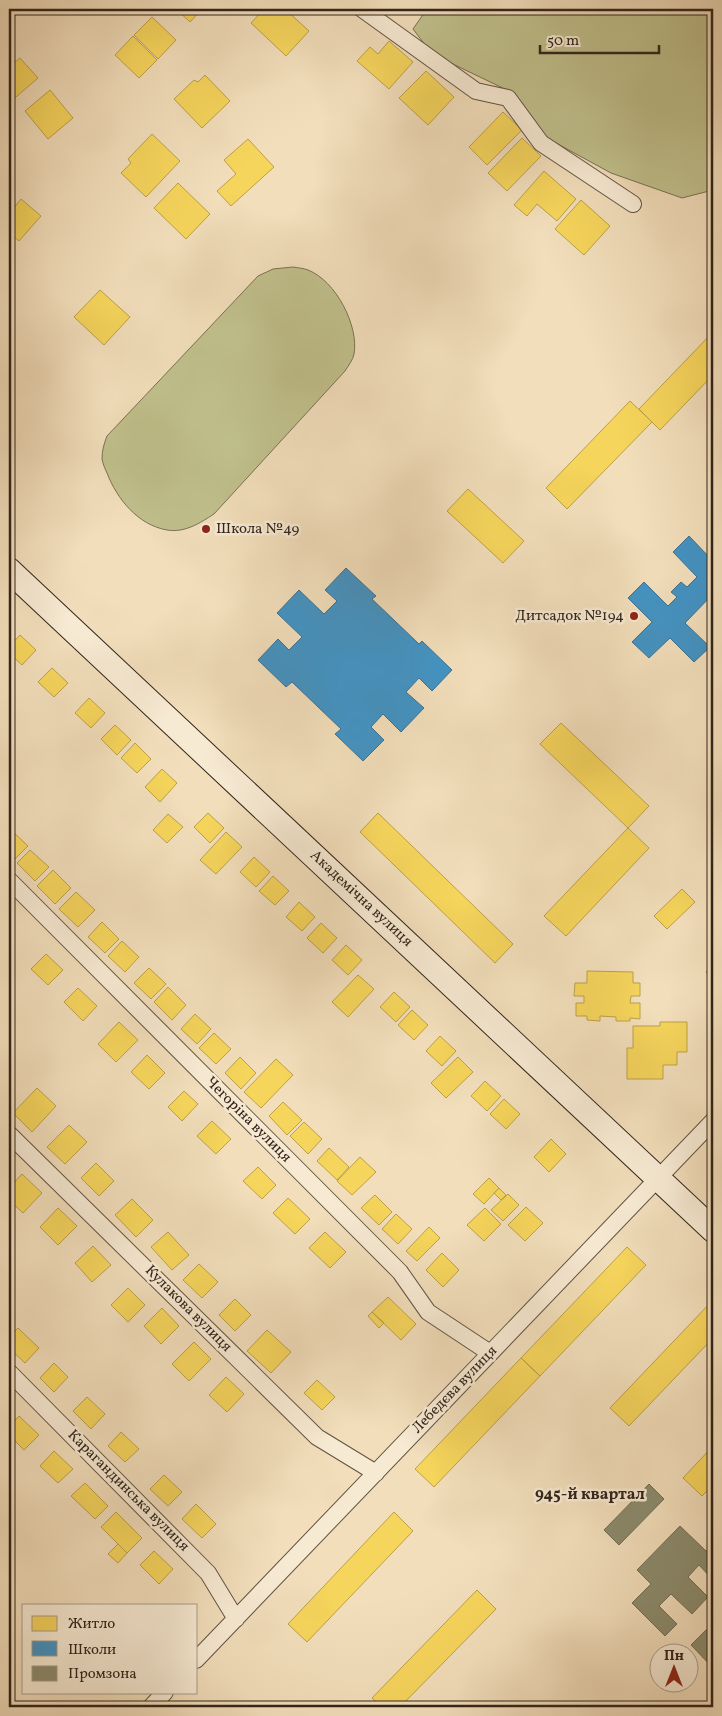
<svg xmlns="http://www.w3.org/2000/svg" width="722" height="1716" font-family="Vollkorn,serif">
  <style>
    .green { fill: #c0c08c; stroke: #797254 }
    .homes { fill: #f6d55c; stroke: #bba048 }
    .schools { fill: #4393c3; stroke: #3e7291 }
    .industry { fill: #8c8c6e; stroke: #716d55 }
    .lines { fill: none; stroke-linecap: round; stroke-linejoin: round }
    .street-casing { stroke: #625343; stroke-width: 18 }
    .secondary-casing { stroke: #32251b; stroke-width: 26 }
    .street { stroke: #f7ead3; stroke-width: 16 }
    .secondary { stroke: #f7ead3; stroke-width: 24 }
    .poi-dot { fill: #8f2418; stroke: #f7ead3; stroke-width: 2 }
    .labels { text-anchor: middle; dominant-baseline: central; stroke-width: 5; stroke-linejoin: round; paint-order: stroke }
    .poi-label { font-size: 15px; fill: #32251b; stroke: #f7ead3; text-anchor: start }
    .street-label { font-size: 15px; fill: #32251b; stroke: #f7ead3 }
    .neighbourhood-label { font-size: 16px; font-weight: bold; fill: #32251b; stroke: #f7ead3 }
  </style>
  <rect width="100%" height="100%" fill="#f2debb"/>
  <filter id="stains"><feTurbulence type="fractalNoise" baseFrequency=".004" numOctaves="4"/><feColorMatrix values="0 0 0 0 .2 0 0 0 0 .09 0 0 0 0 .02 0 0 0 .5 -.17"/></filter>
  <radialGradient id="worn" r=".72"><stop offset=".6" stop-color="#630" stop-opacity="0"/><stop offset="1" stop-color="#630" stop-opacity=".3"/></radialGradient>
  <path class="green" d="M427,9H713V190L682,198L611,173L545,137L509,91L432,54L413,29Z
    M293,267C298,268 303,268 308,270C336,281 359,326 354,354C353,360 348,366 345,371L214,514C200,523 185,533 167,530C138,525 117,499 107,473C105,469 103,464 102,459C102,450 104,444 107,436L258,276L273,269Z"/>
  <path class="homes" d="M9,9H23L9,20Z
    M176,9H202L190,22Z
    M264,9H285L309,31L286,56L251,23Z
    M152,17L176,40L158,59L134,35Z
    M133,36L157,60L139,78L115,55Z
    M389,41L413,62L389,89L357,61L370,47L378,54Z
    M20,58L38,78L9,103V67Z
    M426,71L454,97L428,125L399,98Z
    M205,75L230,101L202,128L174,99L194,80L198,82Z
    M50,90L73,118L48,139L25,111Z
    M503,112L522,130L487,165L469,147Z
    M152,134L180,161L146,197L121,173L131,163L128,159Z
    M522,138L541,156L507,191L488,173Z
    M248,139L274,167L231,206L217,191L236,174L224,160Z
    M544,171L576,199L557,221L537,204L527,216L514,205Z
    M178,183L210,214L186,239L154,208Z
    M21,199L41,216L19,241L9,232V214Z
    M581,200L610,226L584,255L555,229Z
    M100,290L130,317L104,345L74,317Z
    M713,332V375L660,430L639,409Z
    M630,401L652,422L567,509L546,488Z
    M468,489L524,541L503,563L447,511Z
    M20,635L36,650L22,665L9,653V647Z
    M52,668L68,683L54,697L38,682Z
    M89,698L105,713L91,728L75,713Z
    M561,723L649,806L628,828L540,744Z
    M115,725L131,740L117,755L101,739Z
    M135,743L151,759L137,773L121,758Z
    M162,769L177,783L160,802L145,787Z
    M208,813L224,828L210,843L194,827Z
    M378,813L513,944L495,963L360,832Z
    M168,814L183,827L167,843L153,830Z
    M9,828L28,846L14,860L9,856Z
    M628,828L649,848L566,936L544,916Z
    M226,832L242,847L216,874L200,860Z
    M30,850L49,867L35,881L17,863Z
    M254,857L270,872L256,887L240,872Z
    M53,870L71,888L55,904L37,886Z
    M273,876L289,891L275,905L259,891Z
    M682,889L695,902L667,929L654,916Z
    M76,892L95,910L78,927L59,909Z
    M299,902L315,917L302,931L286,917Z
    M102,922L119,939L105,953L88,937Z
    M321,923L337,938L323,953L307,938Z
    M122,941L139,957L125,972L108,956Z
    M346,945L362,960L348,975L332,960Z
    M46,954L63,970L48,985L31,969Z
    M713,965V980L706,972Z
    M149,968L166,984L151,999L134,983Z
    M587,971L633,972V983H640V996H631L630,1003H640V1019L630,1018V1021H616V1017L600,1016V1021L587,1020V1016H576V1003H584V996H574L575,983H587Z
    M358,975L374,989L348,1017L332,1002Z
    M168,987L186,1005L172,1020L154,1002Z
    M78,988L97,1006L83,1021L64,1002Z
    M394,992L410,1007L396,1022L380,1007Z
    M412,1010L428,1025L414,1040L398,1025Z
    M195,1014L211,1029L197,1044L181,1029Z
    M119,1022L138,1040L116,1062L98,1044Z
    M660,1022H687V1052H677V1065H663V1079H627V1048H633V1026H660Z
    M214,1033L231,1049L216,1064L199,1048Z
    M440,1036L456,1051L442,1066L426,1051Z
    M147,1055L165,1073L149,1089L131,1072Z
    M240,1057L256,1073L241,1089L225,1073Z
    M458,1057L473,1072L446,1098L431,1083Z
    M276,1059L293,1075L261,1108L244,1092Z
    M485,1081L501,1096L487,1111L471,1096Z
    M37,1088L56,1106L32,1132L13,1113Z
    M184,1091L198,1104L182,1121L168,1107Z
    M504,1099L520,1114L506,1129L490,1114Z
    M283,1102L302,1120L287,1135L269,1116Z
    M212,1121L231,1139L216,1154L197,1136Z
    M304,1122L322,1139L308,1154L290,1136Z
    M69,1125L87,1142L65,1164L47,1147Z
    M551,1139L566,1154L549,1172L534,1157Z
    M329,1148L349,1167L337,1180L317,1161Z
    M360,1157L376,1172L352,1195L337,1181Z
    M96,1163L114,1181L99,1196L81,1178Z
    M258,1167L276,1185L262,1199L243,1181Z
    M22,1174L42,1193L23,1213L9,1200V1188Z
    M489,1178L499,1188L484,1204L473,1194Z
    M499,1188L506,1195L501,1200L494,1193Z
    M508,1194L519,1205L503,1221L491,1210Z
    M375,1195L392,1212L379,1225L361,1208Z
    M288,1198L310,1219L295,1234L273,1213Z
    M132,1199L153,1220L136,1237L115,1215Z
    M526,1207L543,1223L525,1241L508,1225Z
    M58,1208L77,1226L58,1245L40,1227Z
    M485,1208L501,1224L484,1241L467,1225Z
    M396,1214L412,1229L398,1244L382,1229Z
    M429,1227L440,1238L417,1261L406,1251Z
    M168,1232L189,1255L172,1270L151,1247Z
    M325,1232L346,1252L330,1268L309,1248Z
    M93,1246L111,1265L92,1282L75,1263Z
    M627,1247L646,1265L540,1376L521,1358Z
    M442,1253L459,1270L443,1287L426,1270Z
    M199,1264L218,1282L202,1298L183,1280Z
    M128,1288L145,1305L128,1322L111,1305Z
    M388,1297L416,1324L401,1340L372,1312Z
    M235,1299L251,1315L235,1331L219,1315Z
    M713,1300V1338L629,1426L610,1408Z
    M162,1308L179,1326L161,1344L144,1326Z
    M372,1312L384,1323L379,1328L368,1316Z
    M18,1328L39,1348L25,1363L9,1348V1337Z
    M267,1330L291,1352L271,1373L247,1351Z
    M194,1342L211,1359L189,1381L172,1364Z
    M521,1358L540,1376L434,1487L415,1469Z
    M54,1363L68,1377L54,1392L40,1378Z
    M226,1377L244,1394L227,1412L209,1395Z
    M317,1380L335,1397L322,1410L304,1393Z
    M87,1397L105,1414L91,1429L73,1411Z
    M19,1416L39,1435L24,1450L9,1435V1427Z
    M121,1432L139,1449L125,1462L108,1446Z
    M713,1446V1485L702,1496L683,1478Z
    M54,1451L73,1469L58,1483L40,1466Z
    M164,1475L182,1492L168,1506L150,1489Z
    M85,1483L108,1506L95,1519L71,1496Z
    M196,1504L216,1524L202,1538L182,1519Z
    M116,1512L142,1538L127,1553L101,1527Z
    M394,1512L413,1531L307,1642L288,1624Z
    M118,1544L127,1553L118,1563L108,1554Z
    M154,1551L173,1569L159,1584L140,1565Z
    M477,1590L496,1609L400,1707H382L372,1698Z"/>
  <path class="schools" d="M689,536L713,561V594L685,623L710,647L694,662L670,638L649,658L632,642L652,622L628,598L644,582L668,606L677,597L671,592L681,582L687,587L697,577L673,552Z
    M346,568L376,596L372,599L419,644L422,641L452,670L432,691L419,678L406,692L424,708L401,732L383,714L371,727L384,740L363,761L335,734L341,729L292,682L286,687L258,660L278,639L289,650L302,637L277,613L299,590L324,614L337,601L325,590Z"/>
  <path class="industry" d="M649,1484L664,1499L619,1545L604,1530Z
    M680,1526L706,1551L710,1548L713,1551V1580L699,1565L688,1577L708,1597L692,1614L671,1594L659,1606L677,1624L665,1636L632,1603L651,1584L637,1570Z
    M713,1623V1668L691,1645Z"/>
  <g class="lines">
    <g class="street-casing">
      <path id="street" d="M362,9L476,91L508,98L541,143L633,204
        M9,880L400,1272L428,1312L490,1353
        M9,1134L317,1437L376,1473
        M9,1372L208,1573L236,1619
        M196,1660L713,1121
        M151,1707L165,1692"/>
    </g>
    <g class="secondary-casing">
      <path id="secondary" d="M9,570L713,1230"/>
    </g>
    <use href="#street" class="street"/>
    <use href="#secondary" class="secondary"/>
  </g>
  <g class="poi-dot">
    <circle cx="206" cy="529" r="5"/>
    <circle cx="634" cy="616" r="5"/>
  </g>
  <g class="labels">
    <g class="poi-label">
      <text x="216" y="529">Школа №49</text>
      <text x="624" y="616" text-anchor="end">Дитсадок №194</text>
    </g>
    <g class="street-label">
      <text transform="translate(361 899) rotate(43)">Академічна вулиця</text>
      <text transform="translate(248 1120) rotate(45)">Чегоріна вулиця</text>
      <text transform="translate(188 1309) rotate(45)">Кулакова вулиця</text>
      <text transform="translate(455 1390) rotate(-46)">Лебедєва вулиця</text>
      <text transform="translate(128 1491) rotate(45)">Карагандинська вулиця</text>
    </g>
    <g class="neighbourhood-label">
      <text x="590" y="1495">945-й квартал</text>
    </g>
  </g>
  <rect width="722" height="1716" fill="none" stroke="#f2debb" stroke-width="30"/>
  <rect x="10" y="10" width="702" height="1696" fill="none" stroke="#32251b" stroke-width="2.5"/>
  <rect x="15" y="15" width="692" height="1686" fill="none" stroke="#32251b"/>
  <rect x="22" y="1604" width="175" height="90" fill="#f7ead3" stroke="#a89b89"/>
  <rect x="32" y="1616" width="25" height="15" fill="#f6d55c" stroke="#a89b89"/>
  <text x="68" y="1628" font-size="15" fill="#32251b">Житло</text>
  <rect x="32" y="1641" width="25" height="15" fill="#4393c3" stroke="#a89b89"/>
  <text x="68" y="1654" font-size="15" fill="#32251b">Школи</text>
  <rect x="32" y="1666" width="25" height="15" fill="#8c8c6e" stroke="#a89b89"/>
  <text x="68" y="1678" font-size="15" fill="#32251b">Промзона</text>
  <g transform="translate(674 1668)"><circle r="24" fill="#f7ead3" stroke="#a89b89"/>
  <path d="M0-4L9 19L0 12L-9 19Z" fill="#8f2418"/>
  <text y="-8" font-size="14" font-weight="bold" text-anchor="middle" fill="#32251b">Пн</text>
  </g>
  <path d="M540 45v8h119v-8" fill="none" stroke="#32251b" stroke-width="2.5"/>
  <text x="547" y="45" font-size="15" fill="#32251b" stroke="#f7ead3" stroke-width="4" paint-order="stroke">50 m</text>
  <rect width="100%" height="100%" filter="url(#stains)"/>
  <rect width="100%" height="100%" fill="url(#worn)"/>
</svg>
